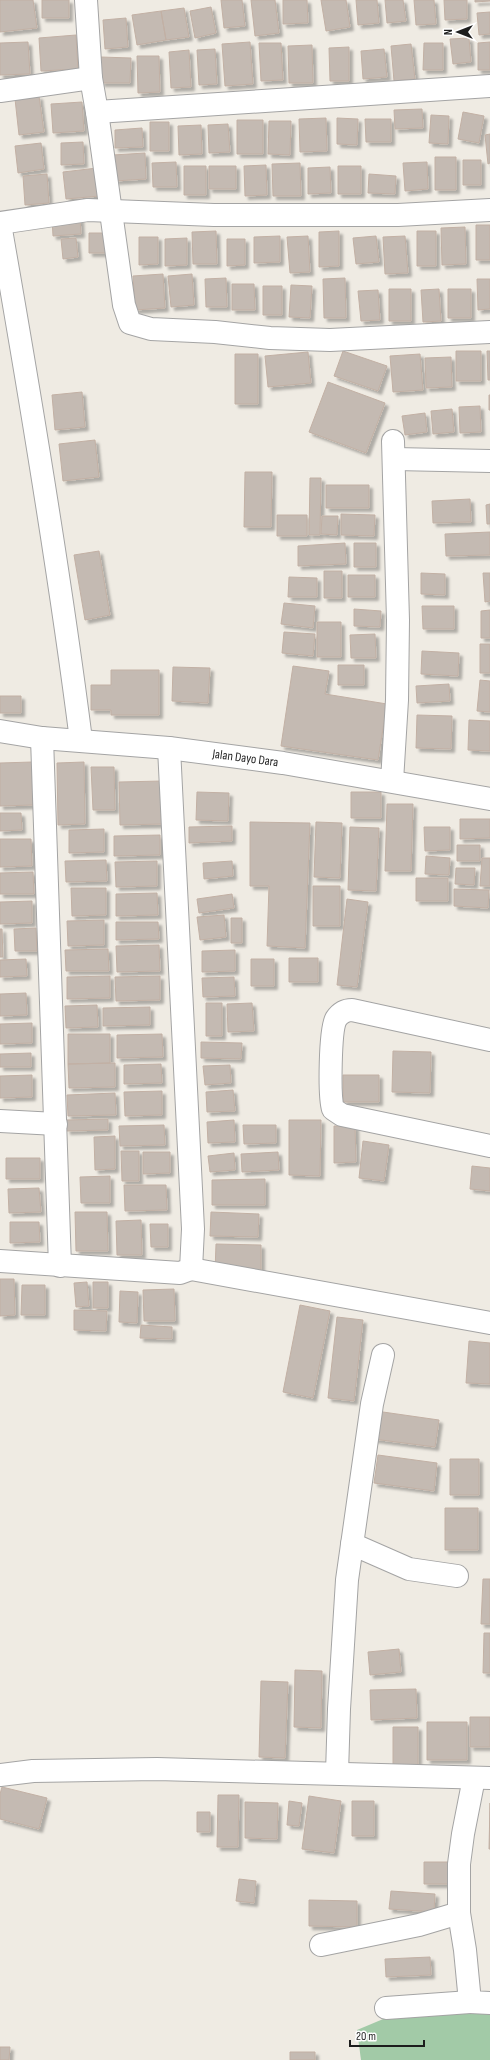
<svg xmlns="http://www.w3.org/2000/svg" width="490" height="2060" font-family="'Sofia Sans Condensed',sans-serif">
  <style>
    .cemetery { fill: #a2caa7 }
    .building { fill: #c4bab2; stroke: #c2b0a4; filter: url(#shadow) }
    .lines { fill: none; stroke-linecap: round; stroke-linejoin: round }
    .minor-casing { stroke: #a4a4a4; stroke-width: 24 }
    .minor { stroke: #fff; stroke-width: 22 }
    .labels { text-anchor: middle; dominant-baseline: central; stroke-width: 3; stroke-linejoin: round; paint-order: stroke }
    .street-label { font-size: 13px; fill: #1d1d1d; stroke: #fff }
  </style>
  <defs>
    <filter id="shadow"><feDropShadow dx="3.5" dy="3.5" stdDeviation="1" flood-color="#0004"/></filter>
  </defs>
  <rect width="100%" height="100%" fill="#efebe3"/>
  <path class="cemetery" d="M490,1995V2060H361L357,2030L419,2004Z"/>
  <path class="building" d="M0,0H33L37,28L0,32Z
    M42,0H69V18H42Z
    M221,0H242L245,26L224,28Z
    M251,0H275L279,33L255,36Z
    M283,0H307L308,23L283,24Z
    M321,0H346L350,27L326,31Z
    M356,0H377L379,23L358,25Z
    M385,0H403L406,21L387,23Z
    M414,0H434L436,24L416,25Z
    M444,0H467V19L445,20Z
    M475,0H490V1L475,2Z
    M211,7L216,33L195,38L190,11Z
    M184,8L189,37L166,40L161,11Z
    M161,11L166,40L137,45L132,15Z
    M490,12V34L479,35L477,13Z
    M126,18L128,47L105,49L103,20Z
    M76,35L78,69L41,71L39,38Z
    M469,38L471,62L453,64L450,39Z
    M28,42L30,74L0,75V43Z
    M250,42L253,84L225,86L222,44Z
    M490,42V70H478V43Z
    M259,43H281L283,80L261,81Z
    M424,43H443V70H423Z
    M411,44L415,79L394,81L391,46Z
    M312,45L313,83H289L288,46Z
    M349,47V81H330L329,48Z
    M215,49L217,84L199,85L197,50Z
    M384,49L387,77L363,79L361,51Z
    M189,50L191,87L171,88L169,52Z
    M137,56H159L160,92L138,93Z
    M101,57L131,58L130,83H101Z
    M39,96L44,132L19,135L15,99Z
    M82,102L84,131L53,133L51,104Z
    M422,109L423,128L395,129L394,110Z
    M463,112L484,116L479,143L458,139Z
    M431,115L449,116L448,144L429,143Z
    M326,118L327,151L300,152L299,119Z
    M337,118L358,119L357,145L337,144Z
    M365,119H391V142H366Z
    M237,120H263V154H237Z
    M269,121H291L290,155L268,154Z
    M150,122H169V151H150Z
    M228,124L230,152L209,153L208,125Z
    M201,125L202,154L179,155L178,126Z
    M142,128L143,147L115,148V130Z
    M490,134V163L488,164L485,135Z
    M83,142L84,164L61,165V143Z
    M41,143L44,169L18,173L15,146Z
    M145,153L146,179L115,181L113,155Z
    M435,157H456V190H435Z
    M463,160H481V185H463Z
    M176,162L177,187H153L152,163Z
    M427,162L428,189L405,191L403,163Z
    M300,163L301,196H273L272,164Z
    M266,165L267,195L245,196L244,166Z
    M184,166H206V195H184Z
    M209,166H236V189H209Z
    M338,166H361V194H338Z
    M330,167L331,193L308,194V168Z
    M97,168L100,196L66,199L63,172Z
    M47,174L49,203L25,205L23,176Z
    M369,174L396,176L395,194L368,193Z
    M80,218L81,234L53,236L52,219Z
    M476,225H490V260H476Z
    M465,227L466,264L442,265L441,228Z
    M216,231L217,264H193L192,232Z
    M339,231V266L319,267V232Z
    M417,231H436V266H417Z
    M89,233H106V253H89Z
    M280,236V262L254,263V237Z
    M308,236L310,272L290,273L287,237Z
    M376,236L379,262L356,264L353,238Z
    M405,236L408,273L385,274L383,237Z
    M139,237H158V264L139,265Z
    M76,238L78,257L63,259L61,239Z
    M187,238V265L165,266V239Z
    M227,239H245V265L227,266Z
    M163,274L165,308L135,310L133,276Z
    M192,274L194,305L171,307L168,276Z
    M226,278L227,307H206L205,279Z
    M345,278L346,318H324L323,279Z
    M477,279H490V309L478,310Z
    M232,284H254L255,310H232Z
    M291,285L312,286L310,318L289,317Z
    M263,286H282V315H263Z
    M389,289H411V321H389Z
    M439,289L441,321L423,322L421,290Z
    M448,289H471V318H448Z
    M378,290L380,320L361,321L358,291Z
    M343,351L387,366L378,391L334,376Z
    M456,351H481V381H456Z
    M487,351H490V380H488Z
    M308,352L311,383L268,387L265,356Z
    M235,354H258V404H235Z
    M420,354L423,390L393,392L390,356Z
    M451,357L452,387L426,388L425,358Z
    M328,382L385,403L366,453L309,432Z
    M82,392L85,427L55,430L52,395Z
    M489,395H490V410H489Z
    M480,406L481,432L460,433L459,407Z
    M452,409L454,432L433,434L431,411Z
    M425,413L427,432L405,435L402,416Z
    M95,440L99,477L63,481L59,444Z
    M245,472H272L271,527H244Z
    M310,478H321L320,535H309Z
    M326,485H369V508H326Z
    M470,499L471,522L433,523L432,501Z
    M490,504V524H487L486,505Z
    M341,514L375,515L374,536L341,535Z
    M277,515H307V536H277Z
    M322,516H338L337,535L321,534Z
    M490,532V555L446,556L445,534Z
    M345,543L346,564L298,566V546Z
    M354,543H376V567H354Z
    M99,551L110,615L85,620L74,555Z
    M324,571H342V598H324Z
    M421,573L445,574V595L421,594Z
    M483,573H490V601L485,602Z
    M348,575H375V597H348Z
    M289,577L317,578V597H288Z
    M284,603L315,606L313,628L281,624Z
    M422,606H454V629H423Z
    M354,609L381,611L380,627L354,626Z
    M490,610V638H481V611Z
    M317,622H341V657H317Z
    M284,632L315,634L313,656L282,653Z
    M375,634L376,658H351L350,635Z
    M480,644H490V673H480Z
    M422,651L459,653L458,676L421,674Z
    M338,665H364V685H338Z
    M293,666L329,671L325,694L387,704L378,760L281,746Z
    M173,667L210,668L208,703L172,701Z
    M111,670H159V715H111V710H91V685H111Z
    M480,680L490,681V712L477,711Z
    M449,684L450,701L417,703L416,686Z
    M0,696H21V713H0Z
    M417,715L452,716L451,749L416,748Z
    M469,720L490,721V751L468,750Z
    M32,762L33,805L0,806V763Z
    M84,762L85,824L58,825L57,763Z
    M91,767H114L115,810H93Z
    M162,781L163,824L120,825L119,782Z
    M197,792L229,793L228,821L196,820Z
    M351,792H381V818H351Z
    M387,804H413L411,871H385Z
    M0,813H21L22,830L0,831Z
    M460,819H490V838L460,839Z
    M250,822L310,823L305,948L267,946L269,886H250Z
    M316,822L342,823L340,878L314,877Z
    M232,826V841L189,843V827Z
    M350,827L379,828L376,891L348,890Z
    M424,827H450V850L425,851Z
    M104,829V852L69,853V830Z
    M160,835V855L114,856V836Z
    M0,839H31L32,866L0,867Z
    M457,845H480V861H457Z
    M426,856L450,858L449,875L425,874Z
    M482,858H490V886H480Z
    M106,860L107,881L66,882L65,861Z
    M157,861V886L116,887L115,862Z
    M232,861L233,876L204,879L203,863Z
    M456,868H475L474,885L455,884Z
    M33,872L34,894H0V873Z
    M416,878H448V901H416Z
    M313,886H340V926H313Z
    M71,888H106V915L72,916Z
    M454,889L489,890L488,908L454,906Z
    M157,893L158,915L116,916V894Z
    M232,894L234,908L199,913L197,899Z
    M347,899L368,902L357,987L337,985Z
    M32,901V923L0,924V902Z
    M224,915L226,937L200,940L197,917Z
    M231,918H242V943H231Z
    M104,920V945L68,946L67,921Z
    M116,922H158L159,939L116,940Z
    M36,928L37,951H15L14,929Z
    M0,929H2L3,957H0Z
    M159,945L160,971L117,972L116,946Z
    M108,949L109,971H66L65,950Z
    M235,950V971L202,972V951Z
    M289,958H318V982H289Z
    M26,959L27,976L0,977V960Z
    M251,959H274V986H251Z
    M110,976V998L67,999V977Z
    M160,976V1000L116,1001L115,977Z
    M234,977L235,996L203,997L202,978Z
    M26,993L27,1015L0,1016V994Z
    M206,1003H222V1036H206Z
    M252,1003L254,1031L228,1032L227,1004Z
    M97,1005L98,1027L66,1028L65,1006Z
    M150,1007V1025L103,1026V1008Z
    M32,1023V1043L0,1044V1024Z
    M68,1034H110V1063L68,1064Z
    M162,1034L163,1057L117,1058V1035Z
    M201,1042L242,1043L241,1059L201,1058Z
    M393,1051L431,1052L430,1093L392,1092Z
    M31,1053V1067H0V1054Z
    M115,1063V1087L69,1088L68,1064Z
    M161,1064L162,1083L124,1084V1065Z
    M230,1065L231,1083L205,1085L203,1066Z
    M32,1075V1097L0,1098V1076Z
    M343,1075H379V1102H343Z
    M233,1090L235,1111L207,1112L206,1092Z
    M162,1091V1115L125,1116L124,1092Z
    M115,1093L116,1115L68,1116L67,1095Z
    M108,1119V1130L67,1131L66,1120Z
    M234,1120L235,1142L208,1143L207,1122Z
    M289,1120H321L320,1176L289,1175Z
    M164,1125L165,1145L120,1146L119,1126Z
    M243,1125H276V1143L244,1144Z
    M334,1126H355L356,1162L334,1163Z
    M115,1136V1169L95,1170L94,1137Z
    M363,1141L389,1145L384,1181L359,1178Z
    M121,1151H139V1181H122Z
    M143,1152H170V1173L143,1174Z
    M278,1152L279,1170L242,1172L241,1154Z
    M234,1153L235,1170L210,1172L208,1156Z
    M6,1158H40V1179H6Z
    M472,1166L490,1168V1191L470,1189Z
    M110,1176V1203H81L80,1177Z
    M265,1179V1205H212V1180Z
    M124,1185H166L167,1210L125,1211Z
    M39,1188L41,1212L9,1213L8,1189Z
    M75,1212H107L108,1251H76Z
    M211,1212L259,1214L258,1237L210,1236Z
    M141,1220L142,1255H117L116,1221Z
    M10,1222H39L40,1242L10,1243Z
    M150,1224H168V1247H151Z
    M216,1244L261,1245V1271H215Z
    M0,1279H14L15,1315L0,1316Z
    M87,1282L89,1306L76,1307L74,1283Z
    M93,1282H108V1308H93Z
    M22,1285H45V1315H21Z
    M174,1289L175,1321H144L143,1290Z
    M120,1291L138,1292L137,1323L119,1322Z
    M300,1305L330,1311L313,1398L283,1392Z
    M74,1310L107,1311L106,1331L74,1330Z
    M337,1317L363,1320L354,1401L328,1398Z
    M141,1325L172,1327V1339L140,1338Z
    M469,1341L490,1343V1384L466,1383Z
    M376,1411L439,1420L435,1447L373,1439Z
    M378,1455L437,1463L434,1491L374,1483Z
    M450,1459H479V1495H450Z
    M445,1508H478V1550H445Z
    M483,1579H490V1624H481Z
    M484,1633H490V1673H483Z
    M399,1649L401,1672L370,1675L368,1652Z
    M295,1670L322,1671L321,1728L294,1727Z
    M261,1681L288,1682L285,1758L259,1757Z
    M416,1689L417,1718L371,1720L370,1690Z
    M470,1717H490V1747H470Z
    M427,1722H467V1760H427Z
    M393,1727H418V1766H393Z
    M2,1787L47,1798L39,1829L0,1819V1794Z
    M218,1795H239L238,1847H217Z
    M309,1796L341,1801L334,1853L302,1849Z
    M289,1801L302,1803L299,1826L287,1825Z
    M352,1801H374V1836H352Z
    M245,1802L278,1803L277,1839L245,1838Z
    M490,1803V1849H489Z
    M197,1812H210V1832H197Z
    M424,1862H455V1884H424Z
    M239,1879L256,1881L254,1903L236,1901Z
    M391,1891L435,1894L434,1912L389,1909Z
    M309,1900L357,1901V1927L309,1926Z
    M430,1957L431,1975L386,1977L385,1959Z
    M0,2047H10L9,2060H0Z
    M290,2052H315V2060H290Z"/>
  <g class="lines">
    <g class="minor-casing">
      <g id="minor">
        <path d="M86,0L91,78L97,112L124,305L130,323L151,329L215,332L270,338L330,340L490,332"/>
        <path d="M0,91L91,78"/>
        <path d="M97,112L490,86"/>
        <path d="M0,223L88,210L214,215H398L490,210"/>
        <path d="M0,224C30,395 59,567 81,740"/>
        <path d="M395,459L490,461"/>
        <path id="s1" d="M0,731L42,738L169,748L283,763L490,799"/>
        <path d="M42,738L60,1266"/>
        <path d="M392,781L397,700L398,620L393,441"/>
        <path d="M490,1040L352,1010C345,1010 340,1013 336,1019C330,1030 329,1096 333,1109L342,1115L490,1146"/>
        <path d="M0,1121L56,1124"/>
        <path d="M0,1261L180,1273L191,1269L193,1229L169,748"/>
        <path d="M191,1269L490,1323"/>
        <path d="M352,1544L409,1569L457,1576"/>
        <path d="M337,1773L339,1709L347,1580L372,1404L383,1355"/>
        <path d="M0,1775L33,1771L157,1769L490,1778"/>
        <path d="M459,1913L465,1950L470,2002L490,2003"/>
        <path d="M321,1945L419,1925L459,1913V1864L463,1834L474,1778"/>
        <path d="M386,2008L470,2002"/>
      </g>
    </g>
    <use href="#minor" class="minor"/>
  </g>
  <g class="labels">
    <g class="street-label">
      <text stroke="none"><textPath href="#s1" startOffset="247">Jalan Dayo Dara</textPath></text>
    </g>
  </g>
  <g transform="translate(458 32) rotate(270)" stroke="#ffffff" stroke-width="3" paint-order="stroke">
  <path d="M0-3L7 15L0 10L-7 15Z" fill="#1d1d1d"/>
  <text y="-6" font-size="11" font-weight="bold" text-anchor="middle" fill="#1d1d1d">N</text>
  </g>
  <path d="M350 2040v6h74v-6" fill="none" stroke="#1d1d1d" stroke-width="2"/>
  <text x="356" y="2040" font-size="12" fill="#1d1d1d" stroke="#ffffff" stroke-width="3" paint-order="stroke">20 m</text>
</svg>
